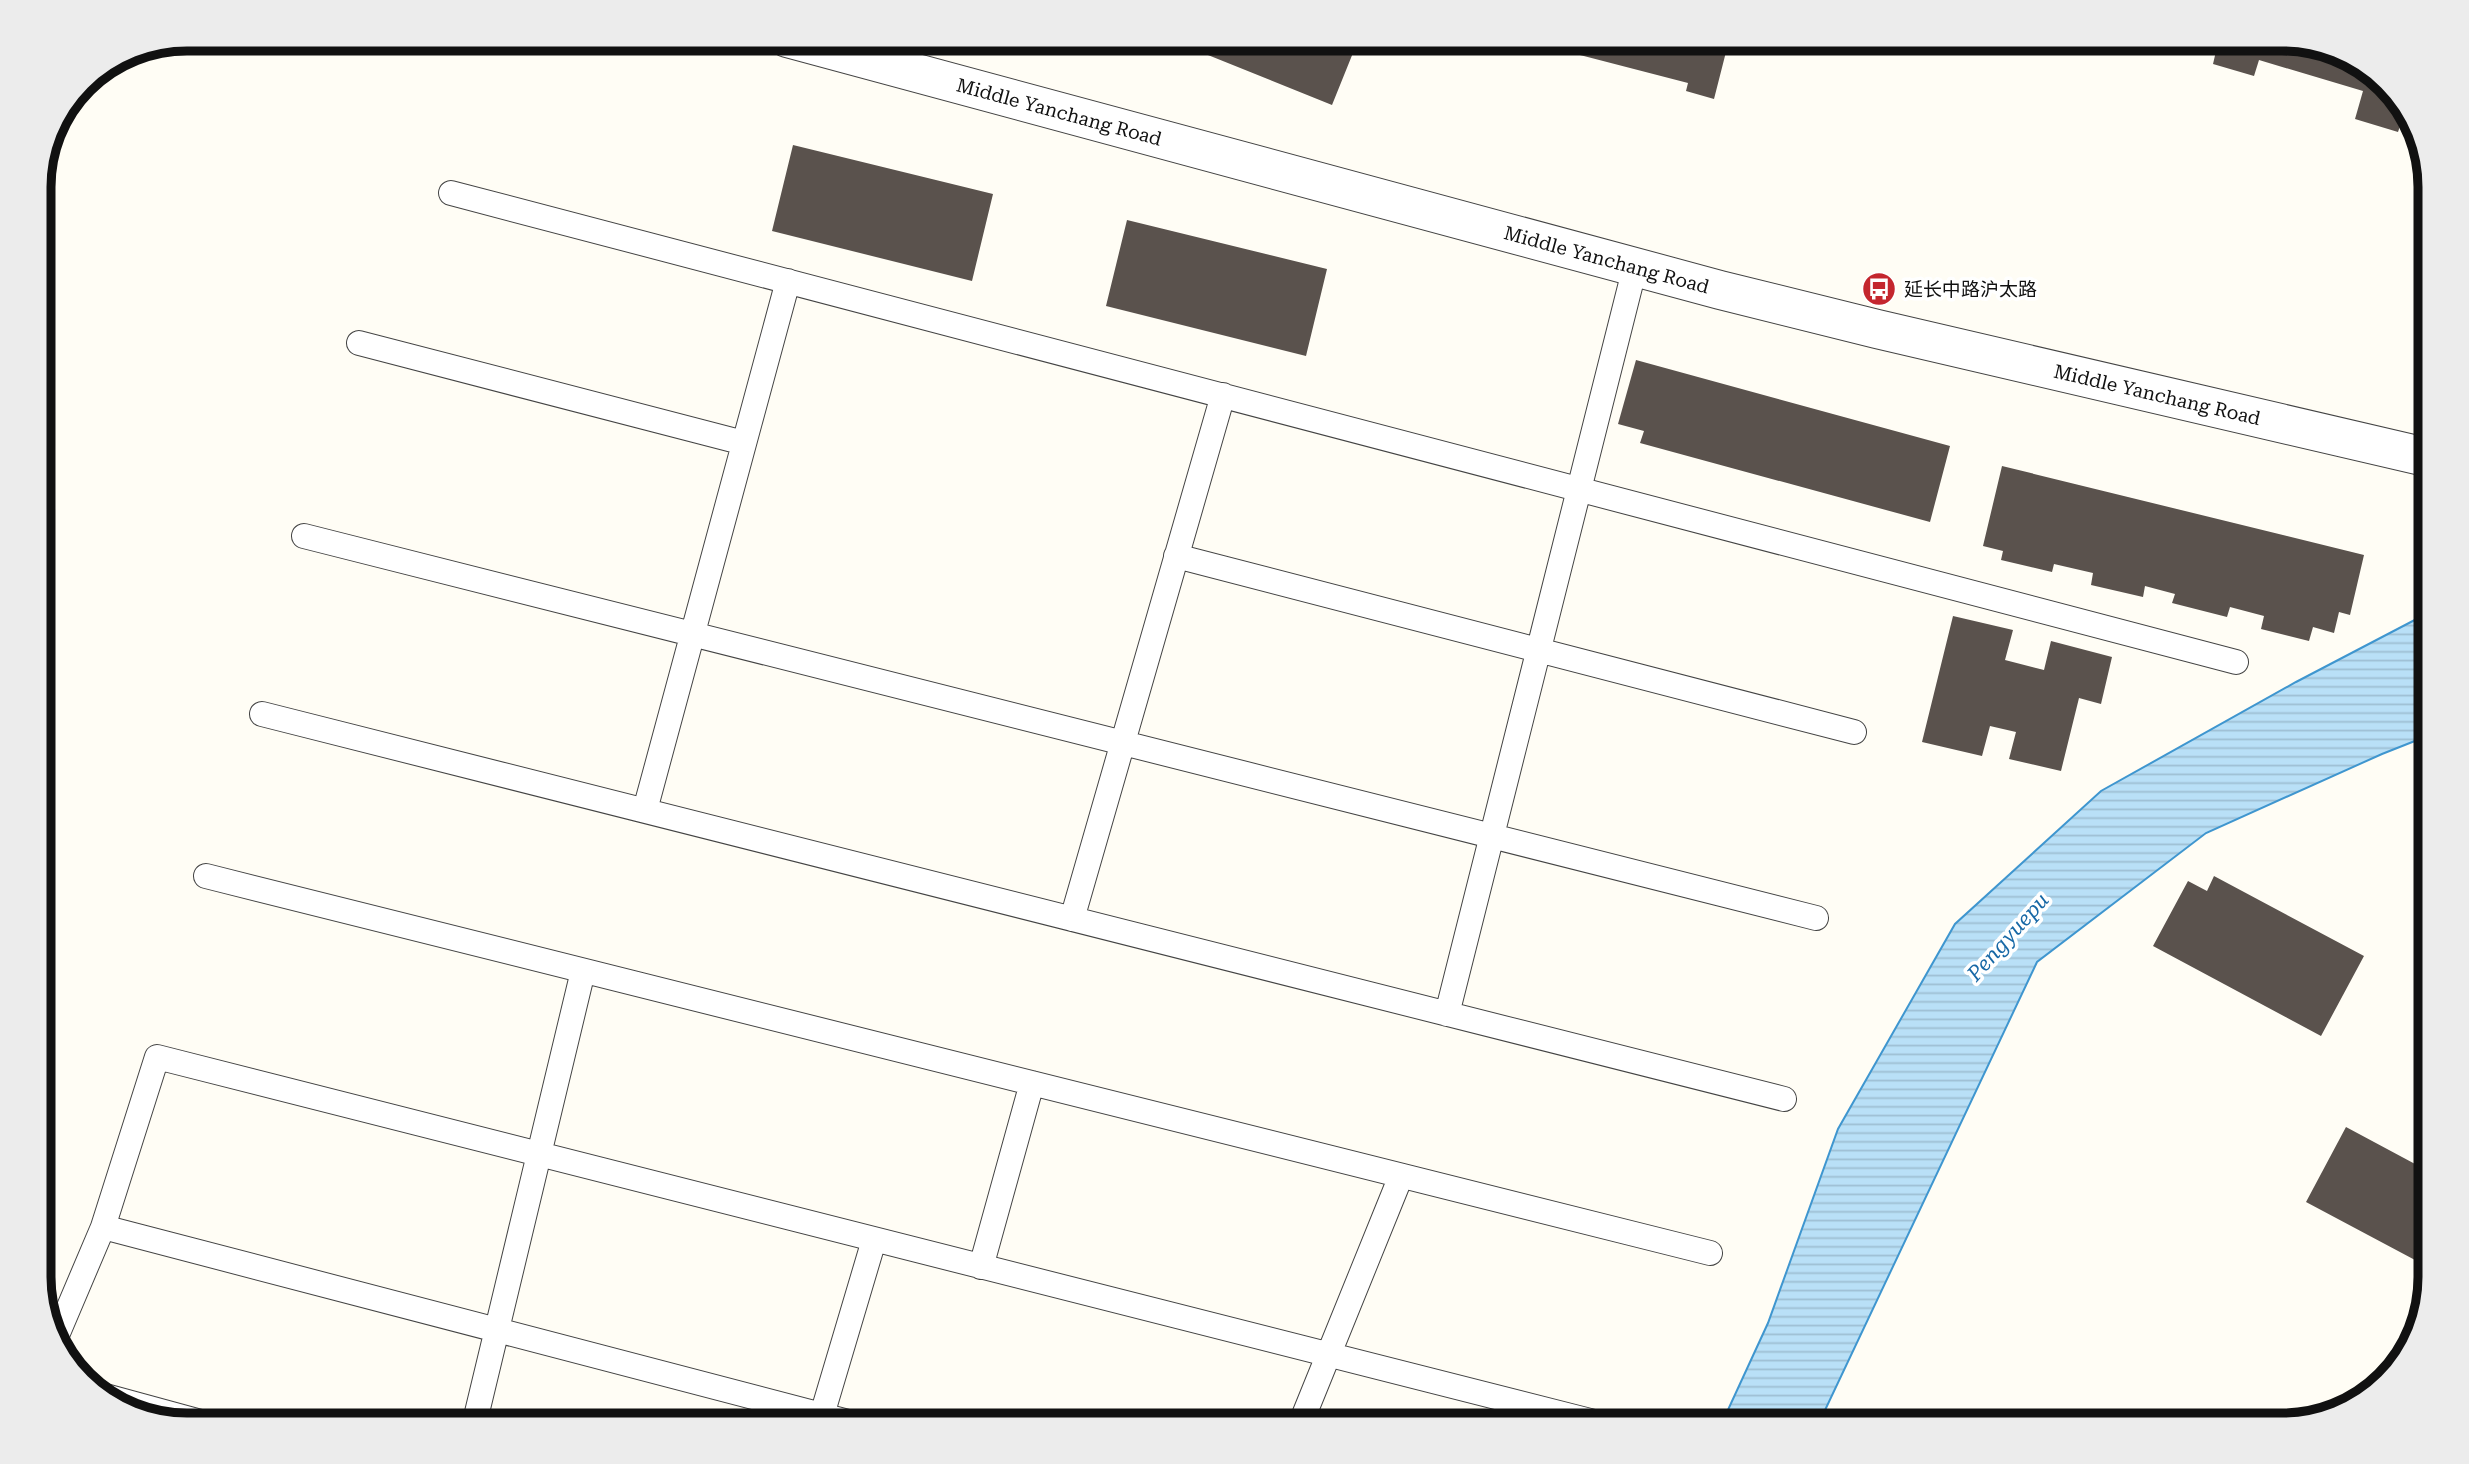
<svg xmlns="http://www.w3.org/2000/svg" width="2469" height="1464" font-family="'Roboto Serif','Noto Sans SC',serif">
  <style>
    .water { fill: url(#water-rules); stroke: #3f96cf; stroke-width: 2 }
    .building { fill: #5a524d }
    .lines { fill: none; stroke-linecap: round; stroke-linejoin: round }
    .service-casing { stroke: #444; stroke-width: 26 }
    .tertiary-casing { stroke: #444; stroke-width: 40 }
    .service { stroke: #fff; stroke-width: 24 }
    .tertiary { stroke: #fff; stroke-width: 38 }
    .labels { text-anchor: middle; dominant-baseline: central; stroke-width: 7; stroke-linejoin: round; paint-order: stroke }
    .street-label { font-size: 19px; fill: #111; stroke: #fff }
    .poi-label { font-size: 19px; fill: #111; stroke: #fff; text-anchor: start }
    .water-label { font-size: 21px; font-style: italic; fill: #1768a6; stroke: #fff }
    .rim { fill: none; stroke: #111; stroke-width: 9 }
  </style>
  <defs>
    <pattern id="water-rules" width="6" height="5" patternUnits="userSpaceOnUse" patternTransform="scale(1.75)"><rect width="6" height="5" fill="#b9e0f7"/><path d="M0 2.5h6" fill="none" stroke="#9ebfd3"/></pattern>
  </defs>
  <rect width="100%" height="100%" fill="#fffdf5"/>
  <path class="water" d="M2430,612V735L2382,754L2206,833L2037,962L1818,1425H1721L1768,1323L1838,1129L1955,924L2101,791L2296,682Z"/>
  <path class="building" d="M1198,38H1359L1332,105L1193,49Z
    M1514,38H1721L1719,46L1727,48L1714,99L1686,91L1688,83Z
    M2150,38H2177L2174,46Z
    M2191,38H2282L2357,59L2406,108L2398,132L2355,119L2363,91L2259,60L2254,76L2213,64L2217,47Z
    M793,145L993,194L972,281L772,231Z
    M1127,220L1327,269L1306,356L1106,306Z
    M1636,360L1950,446L1930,522L1640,443L1644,431L1618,424Z
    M2002,466L2364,555L2350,615L2339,612L2334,633L2313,627L2309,641L2261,629L2264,616L2230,607L2227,617L2172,603L2175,594L2145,586L2143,597L2091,585L2093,573L2054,564L2052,572L2001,560L2003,551L1983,546Z
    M1953,616L2013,630L2005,660L2044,670L2051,641L2112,657L2101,704L2079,698L2061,771L2009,759L2016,732L1990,726L1982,756L1922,742Z
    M2214,876L2364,956L2321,1036L2153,946L2188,881L2207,891Z
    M2430,1002V1042L2414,1032Z
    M2346,1127L2430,1172V1268L2306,1202Z"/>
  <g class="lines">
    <g class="service-casing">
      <path id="service" d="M451,193L2236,662
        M359,343L744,443
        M304,536L1816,918
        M1176,556L1854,732
        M262,714L1784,1099
        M645,810L788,281
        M206,876L1710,1253
        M1072,919L1223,395
        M1447,1014L1635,267
        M103,1227L860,1425
        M981,1267L1032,1083
        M55,1340L103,1227L157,1057L1606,1425
        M102,1395L212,1425
        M474,1425L583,971
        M819,1425L874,1240
        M1300,1425L1401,1176"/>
    </g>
    <g class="tertiary-casing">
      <g id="tertiary">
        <path id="s1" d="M787,38L1720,290L1877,329L2430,458"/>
      </g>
    </g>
    <use href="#service" class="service"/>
    <use href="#tertiary" class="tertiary"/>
  </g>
  <defs>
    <g id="bus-disc" transform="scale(1.75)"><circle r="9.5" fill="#c4262e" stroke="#fff"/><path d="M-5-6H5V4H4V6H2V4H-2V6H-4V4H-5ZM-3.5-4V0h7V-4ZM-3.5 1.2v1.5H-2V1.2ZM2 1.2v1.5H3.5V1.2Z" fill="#fff"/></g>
  </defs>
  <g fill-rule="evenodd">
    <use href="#bus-disc" x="1879" y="289"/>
  </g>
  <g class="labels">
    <g class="street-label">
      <text stroke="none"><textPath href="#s1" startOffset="282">Middle Yanchang Road</textPath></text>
      <text stroke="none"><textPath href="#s1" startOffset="849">Middle Yanchang Road</textPath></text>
      <text stroke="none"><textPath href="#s1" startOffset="1416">Middle Yanchang Road</textPath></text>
    </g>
    <g class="poi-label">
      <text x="1904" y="289">延长中路沪太路</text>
    </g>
    <g class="water-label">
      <text transform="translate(2008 937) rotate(-48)">Pengyuepu</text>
    </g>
  </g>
  <path d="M0 0H2469V1464H0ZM187 51H2282A136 136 0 0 1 2418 187V1277A136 136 0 0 1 2282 1413H187A136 136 0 0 1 51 1277V187A136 136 0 0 1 187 51Z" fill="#ececec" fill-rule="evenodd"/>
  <path class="rim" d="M187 51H2282A136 136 0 0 1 2418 187V1277A136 136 0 0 1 2282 1413H187A136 136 0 0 1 51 1277V187A136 136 0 0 1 187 51Z"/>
</svg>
